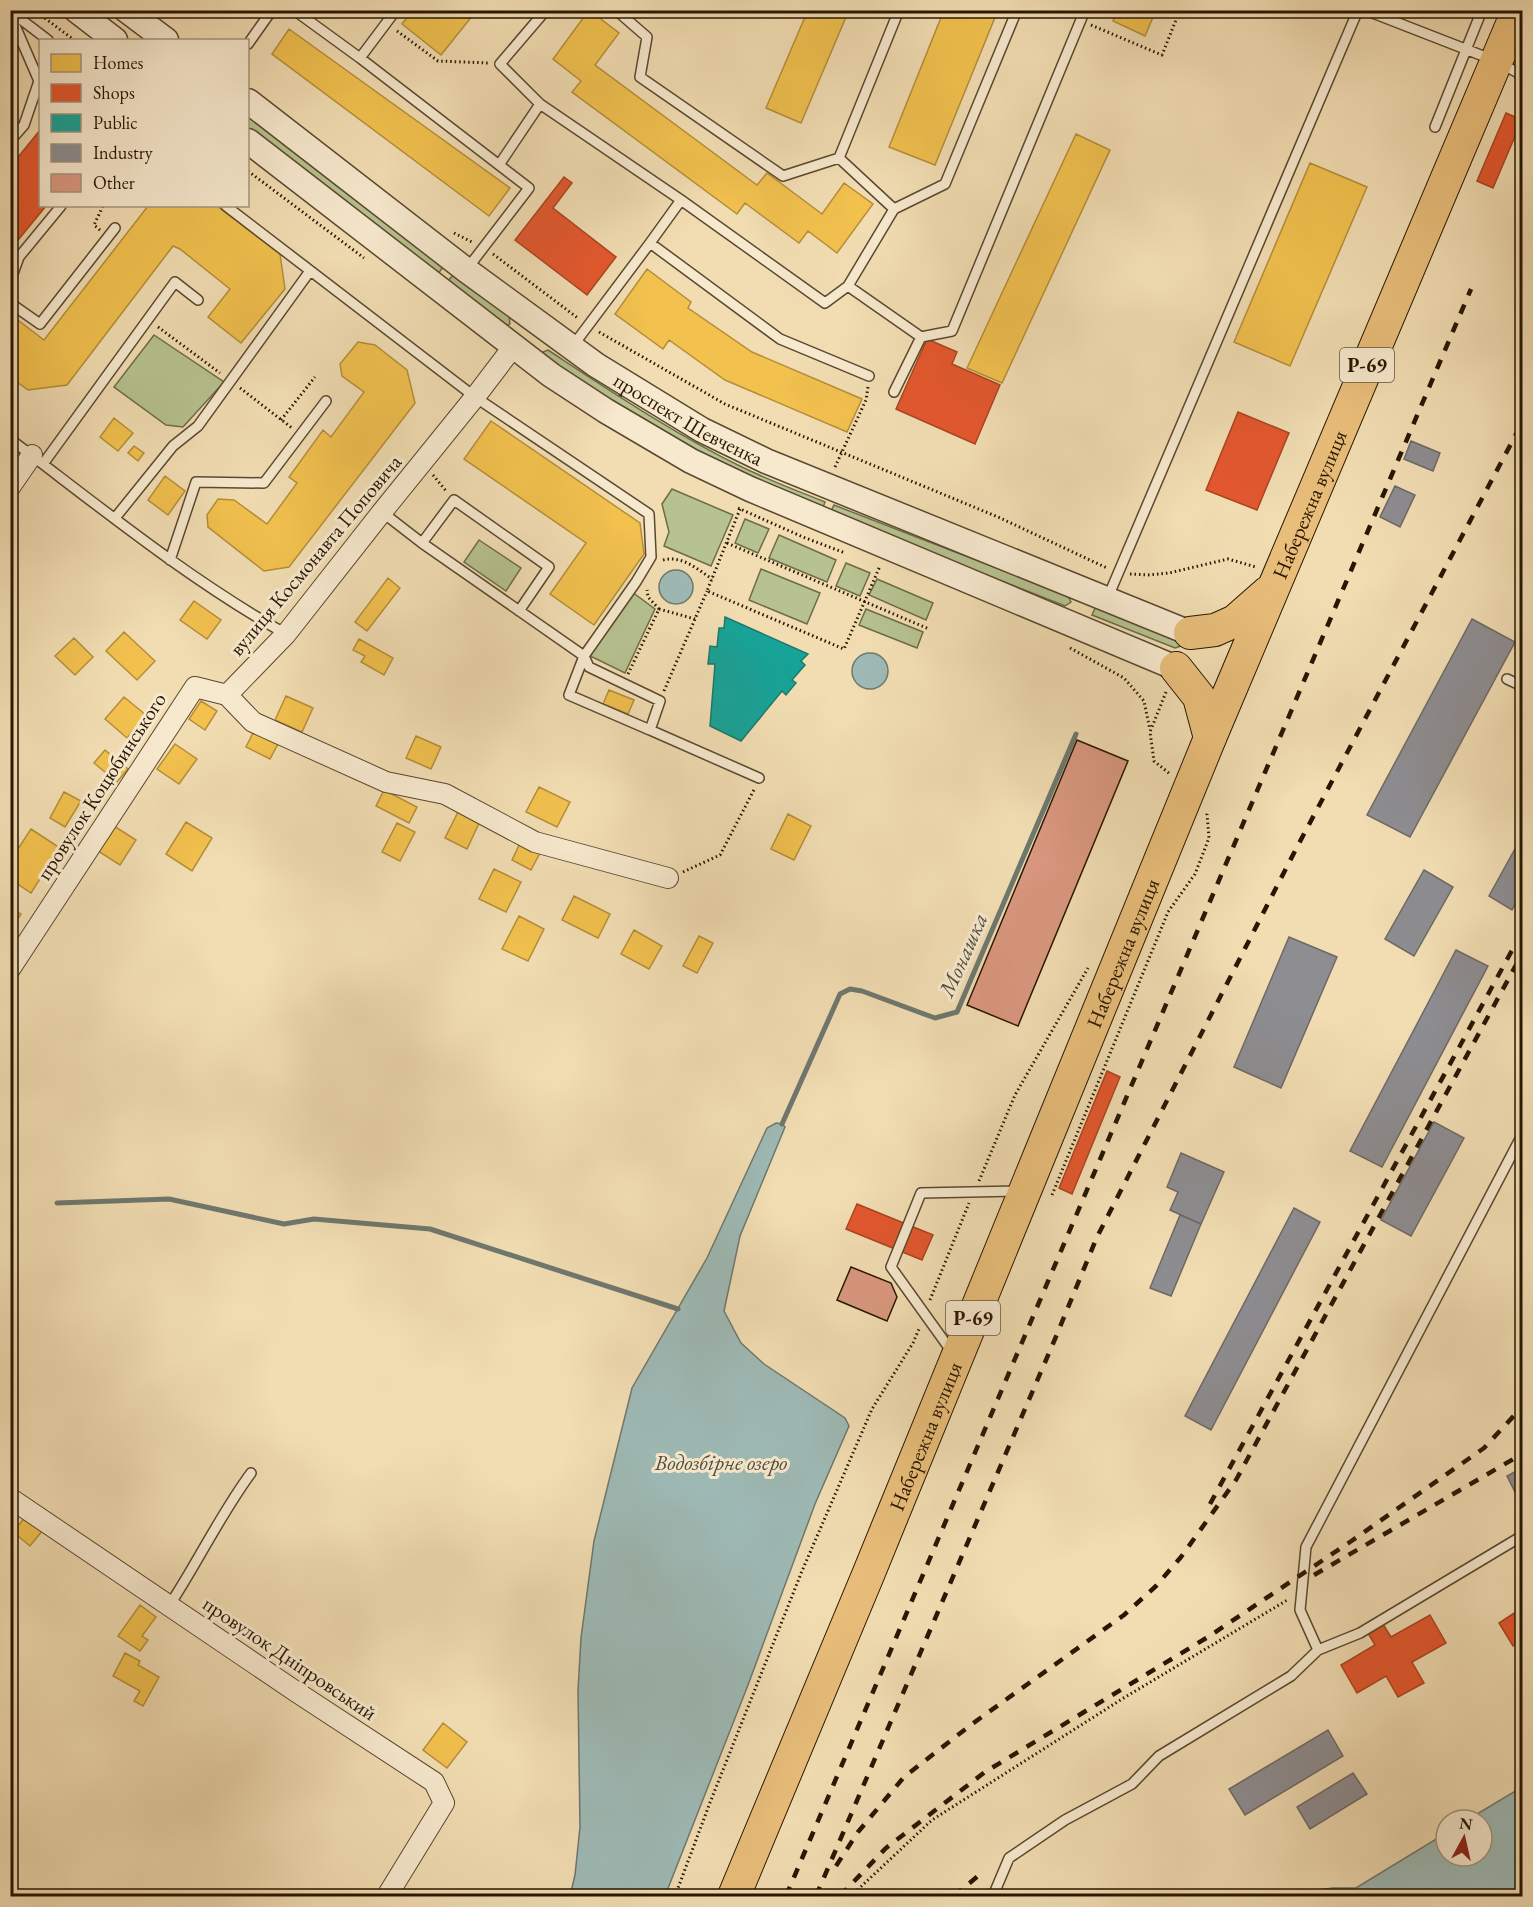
<svg xmlns="http://www.w3.org/2000/svg" width="1533" height="1907" font-family="'EB Garamond',serif">
  <style>
    .green { fill: #b6c290; stroke: #6e6c48; stroke-width: 1.5 }
    .water { fill: #9ebab6; stroke: #6e786e; stroke-width: 1.5 }
    .homes { fill: #f2c14e; stroke: #b58e37; stroke-width: 1.5 }
    .shops { fill: #e4572e; stroke: #ab4420; stroke-width: 1.5 }
    .public { fill: #17a398; stroke: #1c796b; stroke-width: 1.5 }
    .industry { fill: #8d8d92; stroke: #6e6966; stroke-width: 1.5 }
    .lines { fill: none; stroke-linecap: round; stroke-linejoin: round }
    .stream { stroke: #6e786e; stroke-width: 5 }
    .building { fill: #da9880; stroke: #271601; stroke-width: 1.5 }
    .service-casing { stroke: #5a482e; stroke-width: 12 }
    .minor-casing { stroke: #5a482e; stroke-width: 22 }
    .tertiary-casing { stroke: #5a482e; stroke-width: 27 }
    .primary-casing { stroke: #271601; stroke-width: 34 }
    .path { stroke: #271601; stroke-width: 3; stroke-dasharray: 1.5 3; stroke-linecap: butt }
    .service { stroke: #f7e9ce; stroke-width: 9 }
    .minor { stroke: #f7e9ce; stroke-width: 20 }
    .tertiary { stroke: #f7e9ce; stroke-width: 24 }
    .primary { stroke: #e9be7a; stroke-width: 32 }
    .rail { stroke: #271601; stroke-width: 4.5; stroke-dasharray: 10 10; stroke-linecap: butt }
    .labels { text-anchor: middle; dominant-baseline: central; stroke-width: 6; stroke-linejoin: round; paint-order: stroke }
    .shield { fill: #f7e9ce; stroke: #65553e; stroke-width: 1.5 }
    .shield-label { font-size: 20px; font-weight: bold; fill: #271601 }
    .street-label { font-size: 21px; fill: #271601; stroke: #f7e9ce }
    .water-label { font-size: 22px; font-style: italic; fill: #514f40; stroke: #f7e9ce }
  </style>
  <rect width="100%" height="100%" fill="#f2ddb3"/>
  <filter id="stains"><feTurbulence type="fractalNoise" baseFrequency=".00333" numOctaves="4"/><feColorMatrix values="0 0 0 0 .2 0 0 0 0 .09 0 0 0 0 .02 0 0 0 .5 -.17"/></filter>
  <radialGradient id="worn" r=".72"><stop offset=".6" stop-color="#630" stop-opacity="0"/><stop offset="1" stop-color="#630" stop-opacity=".3"/></radialGradient>
  <path class="green" d="M248,114L444,266L437,275L248,127Z
    M454,274L509,316L510,324L505,326L447,282Z
    M154,335L224,382L183,427L166,425L114,387Z
    M548,350C612,392 676,435 744,468C771,481 798,491 825,502L822,510L780,493L647,425L543,358V352Z
    M672,489L733,515L711,566L664,546L669,532L662,504Z
    M834,505L1068,596L1071,602L1065,606L830,513Z
    M745,519L769,529L758,553L735,543Z
    M779,535L836,560L827,582L769,558Z
    M479,540L521,568L506,591L464,562Z
    M846,563L870,573L860,596L836,586Z
    M761,569L820,593L807,624L749,600Z
    M877,579L933,603L926,620L869,595Z
    M628,589L655,609L625,673L586,654Z
    M1096,606L1178,639L1181,646L1175,648L1092,615Z
    M866,609L923,632L917,648L859,625Z"/>
  <path class="water" d="M659 587a17 17 0 1 1 34 0a17 17 0 1 1-34 0Z
    M852 671a18 18 0 1 1 36 0a18 18 0 1 1-36 0Z
    M776,1123L782,1124L785,1127L740,1236L724,1311L741,1343L764,1364L845,1418L849,1426L815,1504L748,1685L665,1896H570L575,1875L580,1827L578,1691L581,1638L594,1541L632,1388L707,1258L767,1128Z
    M1522,1787V1896H1293L1302,1892L1333,1888H1356L1446,1833V1856H1482V1820H1467Z"/>
  <path class="homes" d="M413,10H477L441,55L402,24Z
    M480,10H493L488,17Z
    M589,10L619,33L595,65L757,185L767,173L822,214L844,183L873,204L837,253L808,231L799,243L745,203L737,214L572,92L581,81L553,59Z
    M808,10H849L801,123L766,108Z
    M944,10H998L935,165L889,147Z
    M1118,10H1156L1145,36L1113,21Z
    M289,29L510,188L489,216L272,54Z
    M289,29L510,188L489,216L272,54Z
    M1076,134L1110,150L1002,383L967,368Z
    M1310,163L1367,187L1290,366L1234,342Z
    M148,206H217L280,254L285,289L241,343L208,317L230,289L180,249L173,246L67,385L28,390L10,377V314L44,340Z
    M647,269L691,302L688,308L752,352L862,399L847,432L725,380L669,340L663,349L615,314Z
    M358,342L375,345L407,370L415,403L289,567L264,571L208,527L207,515L218,499L234,500L267,524L297,483L289,477L323,430L331,437L364,392L342,376L340,364Z
    M114,418L133,433L118,451L100,437Z
    M491,421L640,523L644,554L594,625L550,594L586,543L464,459Z
    M134,446L144,453L138,461L128,453Z
    M165,476L185,491L168,515L148,500Z
    M388,578L400,588L367,631L355,622Z
    M194,601L221,620L207,639L180,620Z
    M124,632L155,661L137,680L106,651Z
    M74,638L93,657L75,675L55,656Z
    M359,639L393,658L384,675L361,662L365,656L353,650Z
    M609,690L634,700L628,714L603,704Z
    M286,696L313,708L302,732L275,720Z
    M124,697L146,715L127,738L105,719Z
    M201,701L217,711L205,730L189,719Z
    M255,729L279,742L270,759L246,747Z
    M416,736L441,747L431,769L406,758Z
    M175,744L197,759L179,784L157,769Z
    M105,750L128,769L117,782L94,763Z
    M539,787L570,802L557,827L526,812Z
    M384,790L417,807L409,823L376,806Z
    M64,792L81,801L65,827L50,818Z
    M460,808L481,819L467,849L445,838Z
    M788,814L811,826L794,860L771,849Z
    M186,822L212,838L192,871L166,854Z
    M397,823L415,832L400,861L382,852Z
    M114,826L136,840L120,865L98,851Z
    M31,829L60,848L31,893L10,879V861Z
    M521,841L541,851L531,870L512,860Z
    M494,869L521,882L506,912L479,899Z
    M574,896L610,914L598,938L562,920Z
    M10,908L21,914L10,931Z
    M519,916L544,929L528,961L502,949Z
    M634,930L662,946L649,969L621,954Z
    M699,936L713,943L697,973L683,966Z
    M26,1516L43,1530L30,1546L13,1532Z
    M140,1605L156,1617L142,1636L148,1640L140,1651L118,1636Z
    M125,1653L140,1661L138,1665L159,1677L143,1706L134,1701L140,1691L113,1676Z
    M443,1723L467,1742L447,1768L423,1750Z"/>
  <path class="shops" d="M1506,113L1522,120L1493,188L1477,181Z
    M40,130V206H46L10,250V167Z
    M564,177L572,183L553,208L616,257L587,295L515,240Z
    M927,339L957,352L952,364L1000,385L975,444L896,409Z
    M1238,412L1289,433L1257,510L1206,490Z
    M1107,1071L1120,1077L1072,1194L1059,1188Z
    M857,1204L933,1235L922,1260L846,1229Z
    M1522,1608V1640L1513,1646L1499,1623Z
    M1430,1615L1446,1643L1412,1662L1424,1683L1398,1697L1386,1676L1357,1693L1341,1665L1375,1645L1368,1633L1383,1624L1391,1637Z"/>
  <path class="public" d="M725,617L808,654L801,661L805,665L792,680L796,683L786,695L782,691L741,741L710,726L715,664H708L710,646L717,647L719,628H724Z"/>
  <path class="industry" d="M1411,441L1440,453L1433,471L1404,459Z
    M1395,486L1415,495L1400,527L1380,517Z
    M1472,619L1515,642L1410,837L1367,815Z
    M1522,836V891L1512,910L1489,896Z
    M1424,870L1453,887L1414,956L1385,939Z
    M1289,937L1337,957L1281,1088L1234,1067Z
    M1456,950L1488,966L1382,1167L1350,1151Z
    M1434,1122L1464,1138L1411,1236L1381,1220Z
    M1181,1153L1224,1172L1201,1224L1170,1210L1178,1192L1167,1187Z
    M1294,1208L1320,1222L1211,1430L1185,1416Z
    M1180,1215L1201,1224L1171,1296L1150,1288Z
    M1522,1468V1506L1507,1476Z
    M1328,1730L1343,1756L1245,1815L1229,1789Z
    M1353,1773L1367,1794L1310,1829L1297,1807Z"/>
  <g class="lines">
    <path class="stream" d="M782,1124L840,994L850,989L862,991L935,1018L957,1012L1076,734
      M57,1203L169,1199L284,1224L314,1219L430,1229L678,1309"/>
  </g>
  <path class="building" d="M1077,740L1128,761L1018,1026L967,1005Z
    M851,1267L891,1283L897,1297L887,1321L837,1300Z"/>
  <g class="lines">
    <g class="service-casing">
      <path id="service" d="M294,10L360,58L529,188L467,269
        M546,10L500,64L540,104L681,200
        M1365,10L1496,61L1522,75
        M10,11L48,40
        M10,14L39,81L24,125L10,141
        M248,44L272,10
        M360,58L396,10
        M1435,127L1482,10
        M839,158L899,10
        M499,165L540,104
        M226,206L475,397L649,514L651,557L636,582L584,656L422,543L382,512
        M894,209L945,184L1017,10
        M650,243L780,339L869,376
        M10,282L19,257L61,206
        M848,286L921,337
        M10,303L40,324L115,228
        M572,347L650,243L681,200L825,303L848,286L894,209L839,158L783,176L640,77L647,37L616,10
        M894,392L921,337L952,331L1085,10
        M10,439C100,507 188,579 286,634
        M43,464L175,282L198,300
        M115,518L173,446L198,426L310,271
        M422,543L454,500L549,567L519,611
        M170,560L196,482L264,483L326,401
        M1108,597L1358,10
        M584,656L589,667L660,701L650,730L759,778
        M584,656L569,695L650,730
        M1507,679L1522,686
        M952,1352L891,1267L921,1193L1019,1191
        M169,1606C198,1562 220,1515 251,1473
        M1318,1650L1300,1610L1306,1547L1522,1135
        M993,1896L1009,1858L1065,1820L1132,1784L1159,1756L1291,1676L1318,1650L1360,1633L1522,1536"/>
    </g>
    <g class="minor-casing">
      <path id="minor" d="M513,347L475,397L382,512L286,634L227,695L253,722L386,782L445,794L535,842L668,878
        M10,487L32,455
        M10,969L195,687L227,695
        M10,1498L298,1693L434,1782L444,1803L387,1896"/>
    </g>
    <g class="tertiary-casing">
      <g id="tertiary">
        <path d="M76,10L115,40"/>
        <path d="M126,10L166,40"/>
        <path id="s1" d="M248,101L466,270L596,365L702,430L766,461L1190,633"/>
        <path d="M248,141L551,375L606,411L691,461L750,489L1176,668"/>
      </g>
    </g>
    <g class="primary-casing">
      <g id="primary">
        <path d="M1190,633L1215,630L1235,621L1268,592"/>
        <path d="M1176,668L1199,697L1210,738"/>
        <path id="s2" d="M734,1896L868,1575L1210,738L1518,10"/>
      </g>
    </g>
    <path class="path" d="M34,10L74,40
      M1091,25L1162,55L1180,10
      M397,31L438,61L489,63
      M248,171L364,258
      M100,230L94,225L103,206
      M454,233L472,242
      M493,254L579,319
      M158,327L220,373
      M599,332L725,404L998,517L1107,568
      M240,388L292,428
      M281,420L315,377
      M835,467L866,400L868,387
      M433,475L446,491
      M738,508L803,537L845,553
      M740,509L707,591L844,649L880,566
      M727,543L929,629
      M663,560C682,555 697,569 712,579
      M1130,574L1148,575L1169,573L1228,559L1256,567
      M659,609L695,619
      M1070,648L1124,678L1144,701L1150,730
      M628,674L659,609L648,597L647,590
      M664,691L707,591
      M1166,692L1150,732L1154,761L1170,774
      M683,872L720,855L755,788
      M979,1181L1015,1095L1088,968
      M1052,1195L1168,912L1195,874L1209,838L1207,814L1208,811
      M930,1300L969,1203
      M675,1896L711,1800L802,1571L872,1409L913,1343L919,1329
      M851,1896L932,1820L1122,1699L1289,1599"/>
    <use href="#service" class="service"/>
    <use href="#minor" class="minor"/>
    <use href="#tertiary" class="tertiary"/>
    <use href="#primary" class="primary"/>
    <path class="rail" d="M1210,1504L1522,932
      M1314,1575L1522,1454
      M836,1866L858,1832L904,1777L972,1724L1124,1615L1156,1586L1181,1557L1236,1480L1522,954
      M786,1896L1471,289
      M816,1896L1055,1339L1097,1237L1296,849L1522,423
      M840,1896L886,1848L985,1772L1208,1637L1350,1542L1484,1448L1522,1407
      M954,1896L978,1876"/>
  </g>
  <g class="labels">
    <g class="shield">
      <rect x="1340" y="348" width="54" height="34" rx="4.5"/>
      <rect x="946" y="1301" width="54" height="34" rx="4.5"/>
    </g>
    <g class="shield-label">
      <text x="1367" y="365">Р-69</text>
      <text x="973" y="1318">Р-69</text>
    </g>
    <g class="street-label">
      <text stroke="none"><textPath href="#s1" startOffset="544">проспект Шевченка</textPath></text>
      <text stroke="none"><textPath href="#s2" startOffset="1506">Набережна вулиця</textPath></text>
      <text transform="translate(315 555) rotate(-50)">вулиця Космонавта Поповича</text>
      <text transform="translate(101 786) rotate(-57)">провулок Коцюбинського</text>
      <text stroke="none"><textPath href="#s2" startOffset="1020">Набережна вулиця</textPath></text>
      <text stroke="none"><textPath href="#s2" startOffset="498">Набережна вулиця</textPath></text>
      <text transform="translate(290 1658) rotate(34)">провулок Дніпровський</text>
    </g>
    <g class="water-label">
      <text transform="translate(963 955) rotate(-66)">Монашка</text>
      <text x="721" y="1462">Водозбірне озеро</text>
    </g>
  </g>
  <rect width="1533" height="1907" fill="none" stroke="#f2ddb3" stroke-width="36"/>
  <rect x="12" y="12" width="1509" height="1883" fill="none" stroke="#271601" stroke-width="3"/>
  <rect x="18" y="18" width="1497" height="1871" fill="none" stroke="#271601" stroke-width="1.5"/>
  <rect x="39" y="39" width="210" height="168" fill="#f7e9ce" stroke="#a4957c" stroke-width="1.5"/>
  <rect x="51" y="54" width="30" height="18" fill="#f2c14e" stroke="#a4957c" stroke-width="1.5"/>
  <text x="93" y="69" font-size="18" fill="#271601">Homes</text>
  <rect x="51" y="84" width="30" height="18" fill="#e4572e" stroke="#a4957c" stroke-width="1.5"/>
  <text x="93" y="99" font-size="18" fill="#271601">Shops</text>
  <rect x="51" y="114" width="30" height="18" fill="#17a398" stroke="#a4957c" stroke-width="1.5"/>
  <text x="93" y="129" font-size="18" fill="#271601">Public</text>
  <rect x="51" y="144" width="30" height="18" fill="#8d8d92" stroke="#a4957c" stroke-width="1.5"/>
  <text x="93" y="159" font-size="18" fill="#271601">Industry</text>
  <rect x="51" y="174" width="30" height="18" fill="#da9880" stroke="#a4957c" stroke-width="1.5"/>
  <text x="93" y="189" font-size="18" fill="#271601">Other</text>
  <g transform="translate(1464 1838) rotate(8)"><circle r="28" fill="#f7e9ce" stroke="#a4957c" stroke-width="1.5"/>
  <path d="M0-4.5L10 22L0 15L-10 22Z" fill="#8f2418"/>
  <text y="-9" font-size="16" font-weight="bold" text-anchor="middle" fill="#271601">N</text>
  </g>
  <rect width="100%" height="100%" filter="url(#stains)"/>
  <rect width="100%" height="100%" fill="url(#worn)"/>
</svg>
